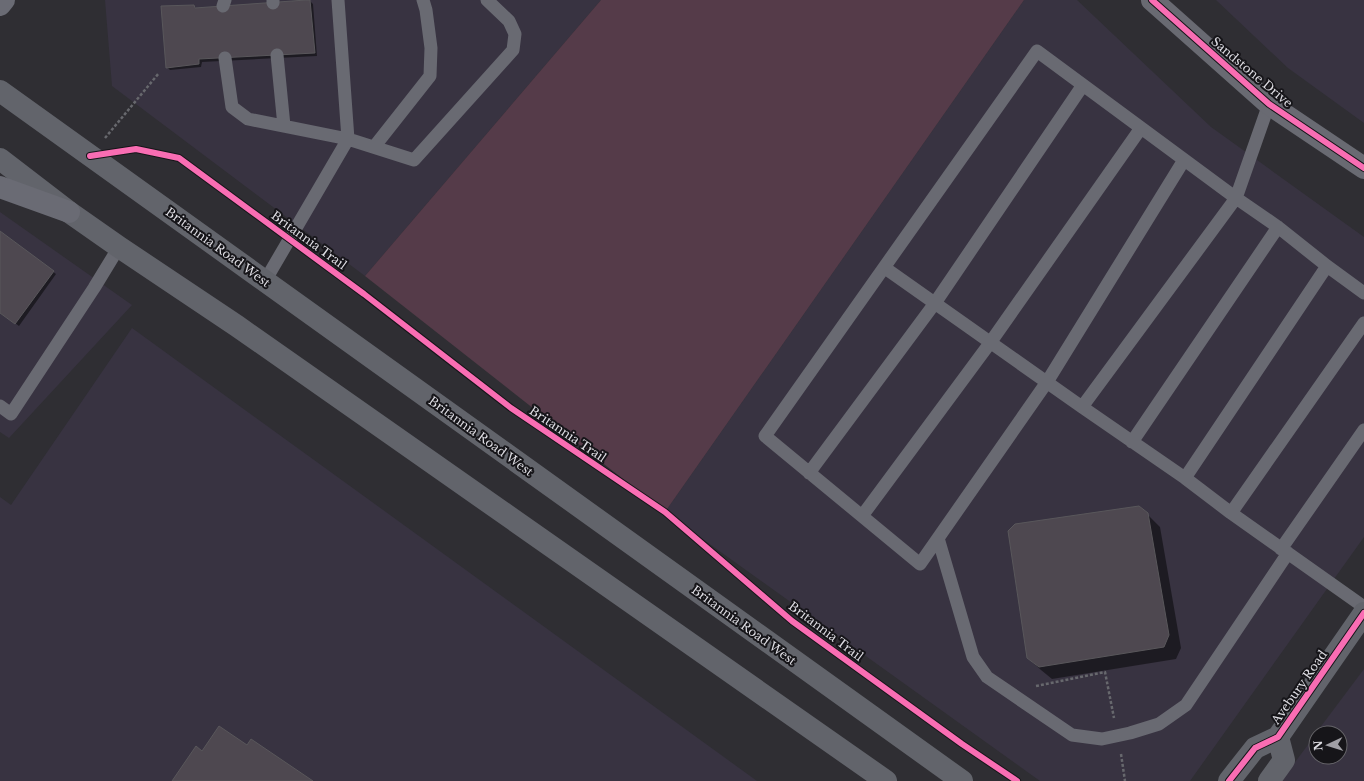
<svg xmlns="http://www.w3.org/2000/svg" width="1364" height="781" font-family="'Libre Baskerville',serif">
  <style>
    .built { fill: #383341 }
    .green { fill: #553b49 }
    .shadow { fill: #0007 }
    .building { fill: #4e4850; stroke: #59575b }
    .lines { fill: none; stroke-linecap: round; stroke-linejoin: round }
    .path { stroke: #67686d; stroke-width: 2.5; stroke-dasharray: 3 2; stroke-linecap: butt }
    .lane { stroke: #696a72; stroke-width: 13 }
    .street { stroke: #696a72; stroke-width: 22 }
    .secondary { stroke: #62646b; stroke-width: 22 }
    .primary { stroke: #6a6b74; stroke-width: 22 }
    .cycleway-casing { stroke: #161519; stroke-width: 8 }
    .cycleway { stroke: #f96db3; stroke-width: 6 }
    .labels { text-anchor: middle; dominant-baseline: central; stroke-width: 4; stroke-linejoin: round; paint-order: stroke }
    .street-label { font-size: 12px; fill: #dddce2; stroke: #161519 }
  </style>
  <rect width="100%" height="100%" fill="#2f2e33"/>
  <path class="built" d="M105,0H601L365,276L112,86Z
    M1024,0H1077L1211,127L1364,237V537L1190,781H1040L665,512Z
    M1216,0H1364V123L1288,68Z
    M0,212L132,305L9,438L0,432Z
    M132,328L757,781H0V497L11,505Z
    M1364,669V781H1281L1316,734V757H1340V733H1316Z"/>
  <path class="green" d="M601,0H1024L665,512L365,276Z"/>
  <path class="shadow" d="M310,1L313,4L317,56L202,62L201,67L170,70L167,67L194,6L197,9Z
    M0,232L56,274L19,326L0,312Z
    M1147,514L1160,527L1181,648L1176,659L1052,679L1041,670L1028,658Z"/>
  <path class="building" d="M306,0H310L315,53L199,59V64L166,68L161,6L194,5L195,8Z
    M0,231L54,271L15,324L0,313Z
    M1139,506L1148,513L1169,635L1164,647L1039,667L1027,658L1008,531L1015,524Z
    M219,726L247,745L251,739L313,781H172L196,746L202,751Z"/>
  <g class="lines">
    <path class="path" d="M105,138L159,73
      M1036,686L1105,672L1114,718
      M1121,754L1125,781"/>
    <path class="lane" d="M273,0V3
      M223,6L225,0
      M277,55L284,126
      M225,58L232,107L248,119L348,139L414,160L513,50L515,34L509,21L487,0
      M374,147L430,76L431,48L426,10L423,0
      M1184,160L1047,382L920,564L765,436L1037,51L1236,198L1278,227L1327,266L1364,293
      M885,268L1082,407L1185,478L1231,513L1364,607
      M265,281L348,139L338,0
      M0,406L11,414L94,288L119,247
      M1082,407L1236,198L1269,104
      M1132,442L1278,227
      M809,473L935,303L1083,85
      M1185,478L1327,266
      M1231,513L1364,323
      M862,516L990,343L1141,128
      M938,538L973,657L987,677L1072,735L1102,739L1130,733L1159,724L1186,705L1288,553
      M1281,549L1364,430"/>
    <path class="street" d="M1152,0L1269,104L1364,168"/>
    <path class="secondary" d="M0,91L962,781
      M0,159L69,212L119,247L237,326L886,781
      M1229,781L1255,748L1278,737L1364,613
      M1269,781L1284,760L1278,737"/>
    <path class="primary" d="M0,5L4,0
      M0,187L69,212"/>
    <g class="cycleway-casing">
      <path id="cycleway" d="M1152,0L1269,104L1364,168
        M90,156L136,149L179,158L364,294L511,408L665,512L792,621L962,744L1017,781
        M1229,781L1255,748L1278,737L1364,613"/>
    </g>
    <use href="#cycleway" class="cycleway"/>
  </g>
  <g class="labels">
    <g class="street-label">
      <text transform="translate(1252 72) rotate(40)">Sandstone Drive</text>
      <text transform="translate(309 240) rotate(36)">Britannia Trail</text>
      <text transform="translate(218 247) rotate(36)">Britannia Road West</text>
      <text transform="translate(568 434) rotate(34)">Britannia Trail</text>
      <text transform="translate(481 436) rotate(36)">Britannia Road West</text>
      <text transform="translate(744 625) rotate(36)">Britannia Road West</text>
      <text transform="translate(826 631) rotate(37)">Britannia Trail</text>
      <text transform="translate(1299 687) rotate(-55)">Avebury Road</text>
    </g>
  </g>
  <g transform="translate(1328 745) rotate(266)"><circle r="19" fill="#161519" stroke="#666569"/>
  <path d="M0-3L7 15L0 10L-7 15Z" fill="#a09fa5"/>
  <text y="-6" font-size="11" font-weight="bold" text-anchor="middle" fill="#dddce2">N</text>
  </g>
</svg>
